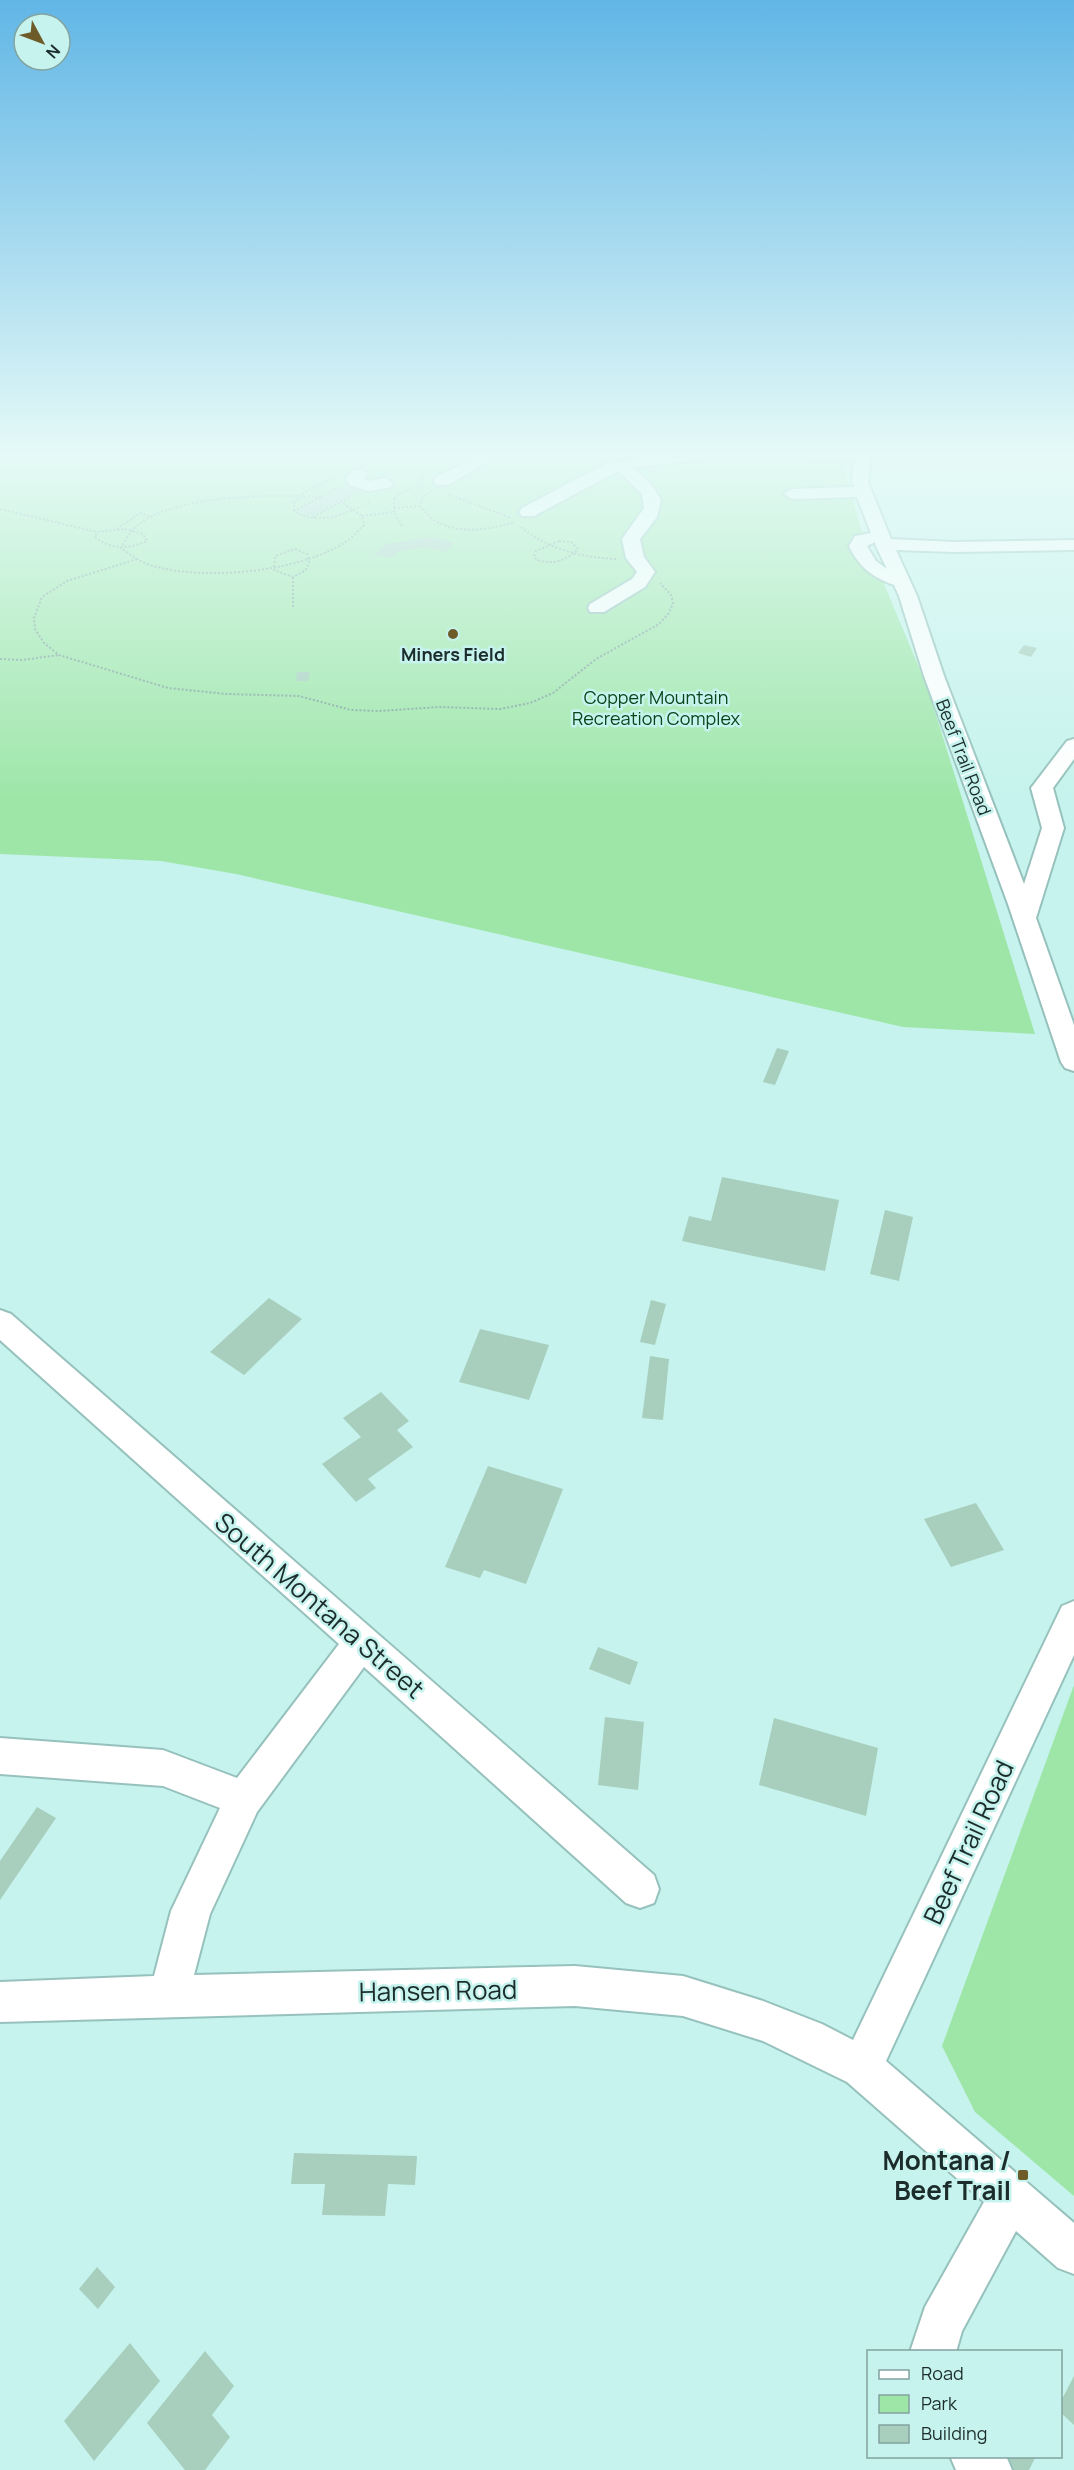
<svg xmlns="http://www.w3.org/2000/svg" width="1074" height="2470" font-family="Manrope,sans-serif">
  <style>
    .green { fill: #9ee6a8 }
    .building { fill: #a8cebe }
    .lines { fill: none; stroke-linecap: round; stroke-linejoin: round }
    .minor-casing { stroke: #96c1bc; stroke-width: 4 }
    .path { stroke: #7fa09c; stroke-width: 2; stroke-dasharray: 2 2; stroke-linecap: butt }
    .minor { fill: #fff; fill-rule: evenodd }
    .poi-dot { fill: #6d5c2a; stroke: #c6f3ed; stroke-width: 2 }
    .labels { text-anchor: middle; dominant-baseline: central; stroke-width: 5; stroke-linejoin: round; paint-order: stroke }
    .far-poi-label { font-size: 18px; font-weight: bold; fill: #1b2c2a; stroke: #c6f3ed }
    .far-park-label { font-size: 18px; fill: #08451a; stroke: #c6f3ed }
    .far-street-label { font-size: 18px; fill: #1b2c2a; stroke: #c6f3ed }
    .near-street-label { font-size: 26px; fill: #1b2c2a; stroke: #c6f3ed }
    .near-poi-label { font-size: 26px; font-weight: bold; fill: #1b2c2a; stroke: #c6f3ed; text-anchor: end }
  </style>
  <rect width="100%" height="100%" fill="#c6f3ed"/>
  <path class="green" d="M0,452H849L845,472L861,529L928,689L1035,1034L903,1027L236,874L161,861L0,854Z
    M1074,1685V2196L975,2112L942,2046Z"/>
  <path class="building" d="M345,485L361,491L313,516L297,510Z
    M431,537L454,543L444,552L427,547L400,551L390,558L374,554L387,544Z
    M1024,645L1037,648L1031,657L1018,653Z
    M297,672H310L308,681H296Z
    M777,1048L789,1051L775,1085L763,1082Z
    M722,1177L839,1200L825,1271L682,1241L689,1216L711,1221Z
    M885,1210L913,1217L899,1281L870,1274Z
    M269,1298L302,1319L244,1375L210,1352Z
    M651,1300L666,1304L655,1345L640,1342Z
    M480,1329L549,1345L529,1400L459,1382Z
    M650,1356L669,1359L663,1420L642,1418Z
    M381,1392L409,1421L397,1430L413,1447L368,1479L376,1488L356,1502L322,1464L361,1437L343,1418Z
    M488,1466L563,1489L526,1584L484,1570L480,1578L445,1567Z
    M976,1503L1004,1550L951,1567L924,1519Z
    M598,1647L638,1662L630,1685L589,1669Z
    M605,1717L644,1722L638,1790L598,1785Z
    M774,1718L878,1748L866,1816L759,1785Z
    M37,1807L56,1818L0,1900V1861Z
    M294,2153L417,2156L415,2185L388,2184L385,2216L322,2215L325,2184H291Z
    M97,2267L115,2287L98,2309L79,2289Z
    M130,2343L160,2381L94,2461L64,2421Z
    M205,2351L234,2386L212,2415L230,2437L205,2470H185L147,2423Z
    M1074,2376V2425L1060,2412V2403Z
    M996,2456H1036L1029,2470H1010Z"/>
  <g class="lines">
    <g class="minor-casing">
      <path id="minor" d="M673,452H729L721,457L633,468L651,484L661,500L657,517L640,539L644,557L655,572L645,587L604,612H590L588,608L590,604L632,579L637,572L626,558L622,539L644,508L642,494L618,471L534,516H522L519,512L522,508L605,464Z
        M749,452H871L868,482L891,539L954,542L1074,540V550L954,552L896,550L917,596L944,676L1024,884L1042,828L1031,788L1067,741L1074,739V759L1053,788L1064,828L1036,918L1074,1025V1071L1065,1068L1061,1062L1008,904L924,676L899,596L894,585C872,577 859,567 849,546L855,536L871,533L857,497L792,499L784,494L792,489L854,487L852,482L854,461L757,457ZM875,542V544L887,569L876,561L867,546Z
        M481,454L487,456L489,459L487,462L448,485H436L434,481L436,477Z
        M360,469L368,474L364,479L370,481L385,478L393,483L391,487L369,491L349,485L346,478L354,470Z
        M0,1310L11,1314L654,1875L659,1889L654,1903L640,1908L626,1903L364,1667L257,1812L210,1914L194,1975L575,1966L683,1976L763,2001L822,2024L853,2040L1062,1606L1074,1601V1655L886,2061L1074,2223V2274L1058,2268L1016,2231L962,2331L956,2352H910L925,2307L984,2202L847,2082L763,2041L683,2016L575,2006L0,2022V1982L154,1976L171,1911L220,1808L163,1786L0,1774V1738L163,1750L237,1778L339,1644L0,1340Z
        M950,2456H1006L1012,2470H956Z"/>
    </g>
    <path class="path" d="M336,478L307,490L294,503V511C320,526 347,514 371,501
      M432,491L423,496L420,506C443,537 481,532 515,522
      M448,494L511,518
      M320,497L340,487
      M394,508L420,506
      M0,509L97,532
      M294,511L320,497C275,494 161,494 131,532C127,537 124,543 121,548C131,555 141,563 153,566C207,581 301,572 347,541C353,537 359,530 364,525L362,516L341,502L352,496
      M362,516L394,512
      M313,517L341,502
      M402,526L394,512V497L421,483V477L425,475
      M521,527C550,550 580,557 616,559
      M117,529L140,513L152,517
      M125,529L143,534L147,541C130,549 110,550 95,537L97,532Z
      M559,541L571,542L578,549C566,561 553,565 537,560L534,556L536,551Z
      M295,549L307,554L309,562L306,570L293,577L274,570L275,556Z
      M137,559L67,581L42,597L34,618L35,629L44,643L59,655L168,688L227,694L299,696L351,710L379,711L439,707L500,709L530,703L553,693L596,659L659,624L669,613L673,603L671,595L660,583
      M293,577V607
      M0,659L22,660L59,655"/>
    <use href="#minor" class="minor"/>
  </g>
  <linearGradient id="sky" x2="0" y2="1"><stop stop-color="#61b6e6"/><stop offset="0.57" stop-color="#e5faf7"/><stop offset="1" stop-color="#e5faf7" stop-opacity="0"/></linearGradient>
  <rect width="1074" height="798" fill="url(#sky)"/>
  <g class="poi-dot">
    <circle cx="453" cy="634" r="6"/>
    <rect x="1017" y="2169" width="12" height="12" rx="3"/>
  </g>
  <g class="labels">
    <g class="far-poi-label">
      <text x="453" y="654">Miners Field</text>
    </g>
    <g class="far-park-label">
      <text x="656" y="697">Copper Mountain<tspan x="656" dy="21">Recreation Complex</tspan></text>
    </g>
    <g class="far-street-label">
      <text transform="translate(964 757) rotate(69)">Beef Trail Road</text>
    </g>
    <g class="near-street-label">
      <text transform="translate(320 1605) rotate(41)">South Montana Street</text>
      <text transform="translate(968 1842) rotate(-65)">Beef Trail Road</text>
      <text transform="translate(438 1990) rotate(-1)">Hansen Road</text>
    </g>
    <g class="near-poi-label">
      <text x="1011" y="2160">Montana /<tspan x="1011" dy="30">Beef Trail</tspan></text>
    </g>
  </g>
  <rect x="867" y="2350" width="195" height="108" fill="#c6f3ed" stroke="#82a39f" stroke-width="1.5"/>
  <rect x="879" y="2370" width="30" height="9" fill="#ffffff" stroke="#82a39f" stroke-width="1.5"/>
  <text x="921" y="2380" font-size="18" fill="#1b2c2a">Road</text>
  <rect x="879" y="2395" width="30" height="18" fill="#9ee6a8" stroke="#82a39f" stroke-width="1.5"/>
  <text x="921" y="2410" font-size="18" fill="#1b2c2a">Park</text>
  <rect x="879" y="2425" width="30" height="18" fill="#a8cebe" stroke="#82a39f" stroke-width="1.5"/>
  <text x="921" y="2440" font-size="18" fill="#1b2c2a">Building</text>
  <g transform="translate(42 42) rotate(131)"><circle r="28" fill="#c6f3ed" stroke="#82a39f" stroke-width="1.5"/>
  <path d="M0-4.5L10 22L0 15L-10 22Z" fill="#6d5c2a"/>
  <text y="-9" font-size="16" font-weight="bold" text-anchor="middle" fill="#1b2c2a">N</text>
  </g>
</svg>
